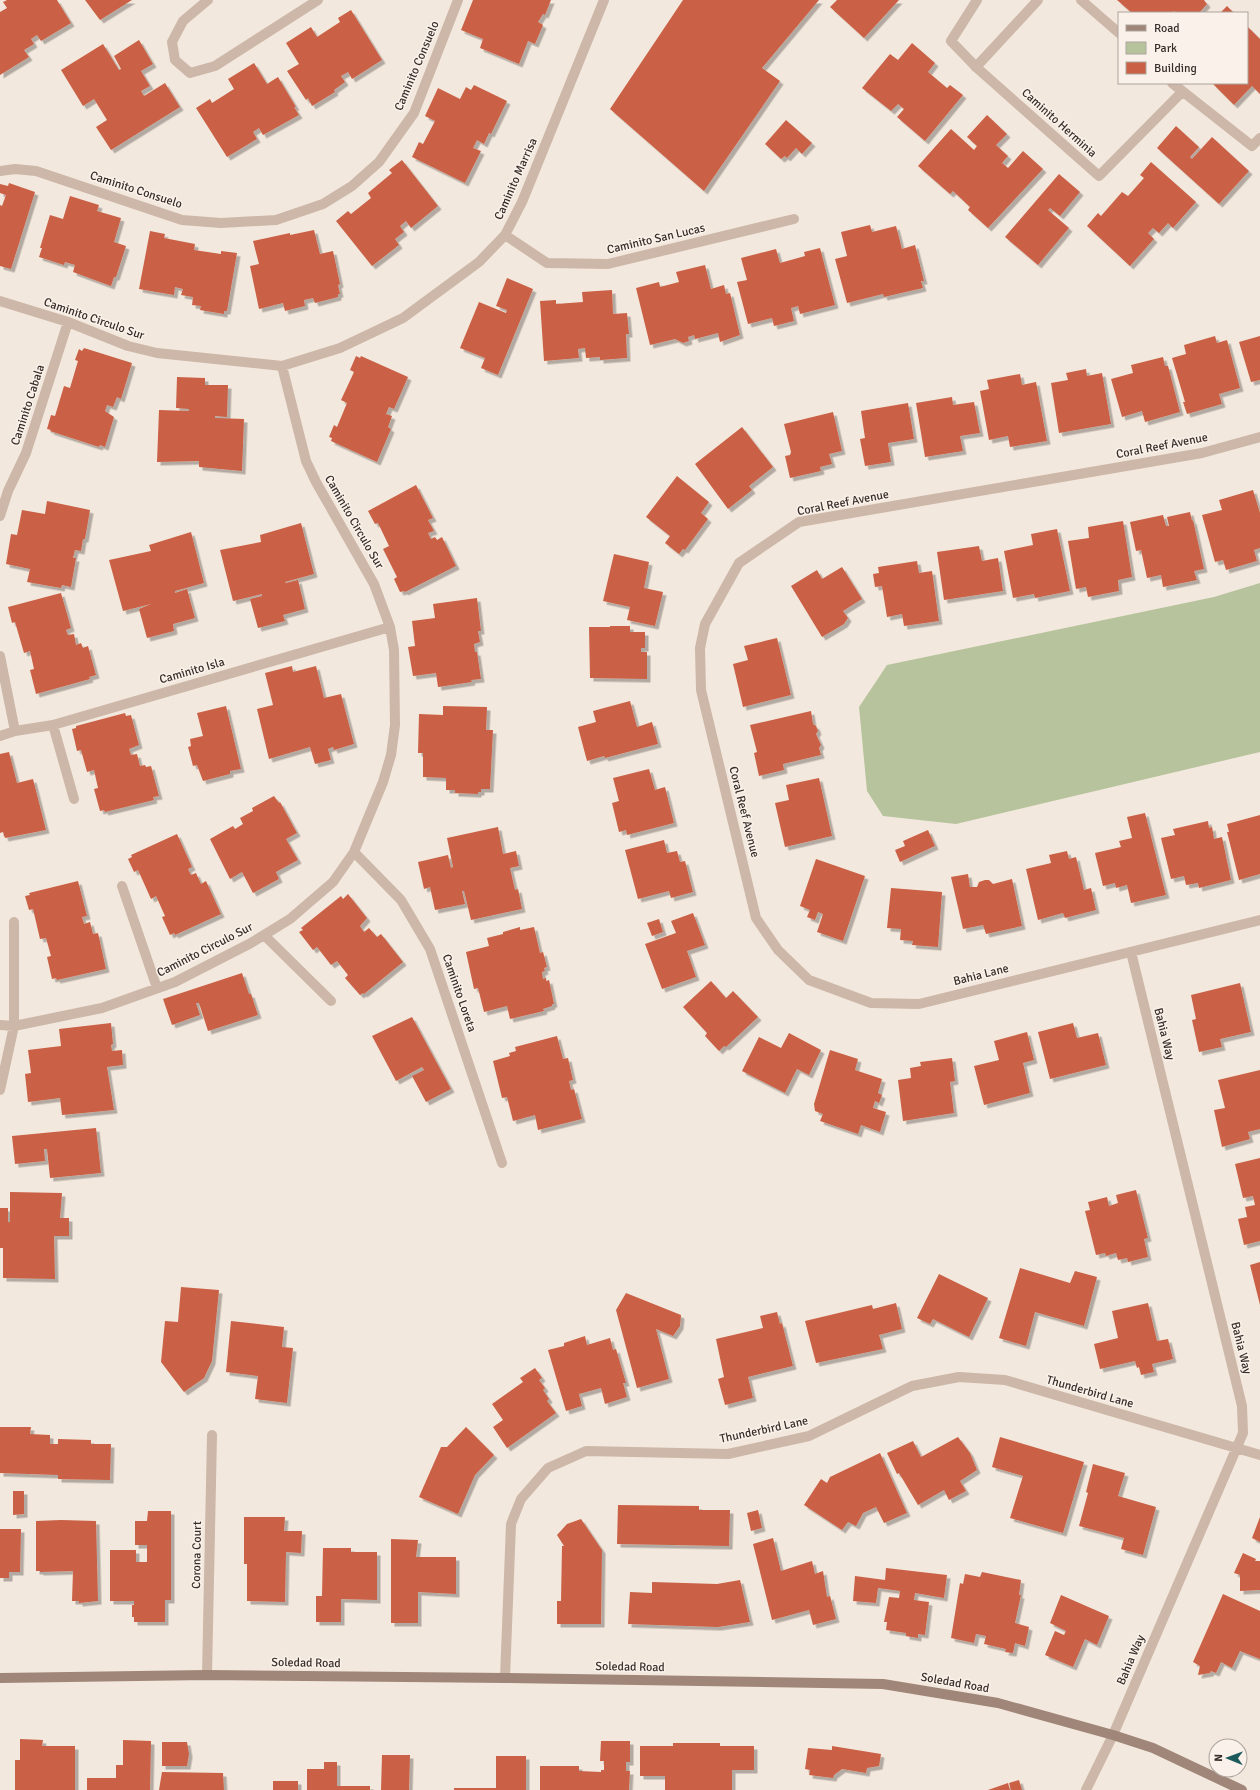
<svg xmlns="http://www.w3.org/2000/svg" width="1260" height="1790" font-family="Signika,sans-serif">
  <style>
    .green { fill: #b7c39c }
    .building { fill: #ca6045; filter: url(#shadow) }
    .lines { fill: none; stroke-linecap: round; stroke-linejoin: round }
    .lane { stroke: #ccb7a8; stroke-width: 10 }
    .street { stroke: #ccb7a8; stroke-width: 10 }
    .secondary { stroke: #a08679; stroke-width: 10 }
    .labels { text-anchor: middle; dominant-baseline: central; stroke-width: 3; stroke-linejoin: round; paint-order: stroke }
    .street-label { font-size: 12px; fill: #392d29; stroke: #faf2ea }
  </style>
  <defs>
    <filter id="shadow"><feDropShadow dx="3.5" dy="3.5" stdDeviation="0" flood-color="#0004"/></filter>
  </defs>
  <rect width="100%" height="100%" fill="#f3e8dd"/>
  <path class="green" d="M1260,583V752L956,824L883,816L867,791L859,707L887,665L1214,597Z"/>
  <path class="building" d="M7,0H57L71,23L41,41L37,35L31,39L34,44L24,50L29,57L0,75V12L7,8L3,2Z
    M85,0H132L100,20Z
    M473,0H551L545,15L543,14L538,22L543,25L535,44L528,41L519,64L480,48L483,39L461,30Z
    M683,0H819L762,68L780,81L704,191L610,109Z
    M837,0H899L864,38L830,7Z
    M1117,0H1204L1207,4L1199,13H1177L1174,11L1172,13H1132Z
    M1227,6L1234,13H1220Z
    M351,10L382,60L352,79L348,72L341,76L345,82L334,90L335,92L312,106L308,98L306,100L287,71L299,64L286,43L311,27L317,37L340,22L338,18Z
    M1247,26L1260,39V94L1252,86L1234,105L1213,84L1247,83Z
    M139,40L153,64L141,71L150,86L141,91L144,96L165,83L180,107L111,150L96,127L107,120L94,99L83,106L61,70L103,44L119,70L121,69L114,56Z
    M912,43L935,63L928,72L947,88L950,85L963,95L925,141L897,117L904,109L898,104L891,111L862,88L890,54L898,60Z
    M254,63L267,84L278,77L296,107H294L299,115L263,135L259,128L253,132L257,139L227,157L196,108L210,99L212,103L234,89L228,79Z
    M474,85L507,101L491,134L489,133L484,144L477,140L473,148L481,151L465,183L412,157L419,142L423,144L435,121L425,116L438,88L460,99L466,87L471,90Z
    M987,115L1007,134L996,145L1008,156L1002,163L1008,168L1023,151L1043,169L988,228L968,210L970,207L953,191L950,194L918,166L951,129L974,150L977,146L967,137Z
    M786,120L812,143L802,154L796,148L787,158L785,156L781,159L765,144Z
    M1176,126L1199,147L1190,157L1192,159L1212,137L1249,171L1219,204L1157,148Z
    M402,160L438,206L411,228L406,221L400,226L404,232L395,239L399,245L372,266L336,221L348,211L351,214L371,198L368,193L392,173L389,170Z
    M1151,162L1196,202L1173,228L1168,223L1159,233L1153,228L1148,233L1154,239L1130,266L1087,226L1098,213L1101,216L1122,192L1128,196L1144,178L1140,175Z
    M1059,174L1080,192L1060,216L1050,208L1048,210L1069,228L1038,265L1005,237Z
    M9,183L35,192L11,269L0,266V205L2,206L6,195L0,193V184L8,186Z
    M70,196L99,205L97,211L121,218L114,242L126,246L116,277H114L111,286L73,272L75,265L65,262L64,265L39,257L42,248H40L50,215L63,219Z
    M870,225L872,232L896,226L902,249L915,245L924,281H921L923,288L884,297L883,294L847,303L835,259L847,256L841,232Z
    M314,230L320,254L333,251L340,284L338,285L340,294H338V297L315,303L313,298L304,300L305,306L285,311L283,303L259,309L250,266L259,264L253,241L290,233V235Z
    M150,231L165,234L164,238L195,244L194,250L221,254V251L237,253L227,311H224V314L200,310L201,306L192,305L193,297L181,295L183,289L175,287L174,295L139,289Z
    M820,248L835,305L800,314L798,306L791,308L794,321L774,326L772,318L748,324L737,282L747,280L741,258L776,249L780,263L805,256L804,252Z
    M705,265L711,289L724,285L726,294L730,293L740,335L720,342L718,333L695,339L694,335L688,337L689,341L683,343L675,339L650,345L636,288L659,282L660,287L679,282L676,272Z
    M507,278L533,289L498,375L481,368L485,358L460,348L479,302L506,313L507,310L496,306Z
    M612,290L613,314L627,313L629,334H626L627,358L600,360V357L586,358L585,348L578,349L579,358L544,361L540,301L556,300V304L583,302L582,292Z
    M1215,336L1217,343L1227,340L1240,388L1219,394L1222,404L1187,414L1183,402H1185L1172,358L1186,354L1184,345Z
    M1260,336V380L1251,382L1239,342Z
    M84,348L132,363L121,399L117,397L113,407L107,405L105,411L114,417L105,447L100,445L99,447L50,431L51,430L47,429L51,415L55,416L64,386L70,388L78,361L75,360L79,349L82,351Z
    M356,356L360,358L361,356L408,377L394,409L389,407L386,414L392,416L388,427L391,429L377,462L331,441L332,438L329,437L334,425L337,427L347,403L341,400L354,372L350,370Z
    M1163,357L1165,366H1168L1180,412L1145,422L1142,411L1122,417L1111,379L1133,373L1131,365Z
    M1086,369L1087,376L1102,373L1111,424L1059,433L1051,383L1068,380L1066,373Z
    M1020,374L1022,385L1036,382L1047,441L1010,447L1008,436L989,440L980,391L989,389L987,380Z
    M177,377L205,378V385H228L227,417L215,416V418L244,419L242,471L199,467V461L157,462L159,410L189,411V409L176,408Z
    M952,397L953,405L974,402L980,433L960,436L963,451L925,457L916,403Z
    M908,403L914,439L888,443L891,462L865,466L860,439L865,438L861,411Z
    M833,412L842,451L829,454L832,464L820,467L821,471L790,478L785,456L790,455L791,452L784,424Z
    M742,427L773,467L749,486L752,490L728,509L695,464Z
    M677,476L709,502L701,513L708,519L685,550L683,549L679,554L665,543L670,536L646,517Z
    M416,485L433,518L428,520L434,531L428,533L431,539L435,537L437,540L442,537L456,566L405,592L404,591L400,592L394,579L397,577L383,549L389,546L378,523L375,524L368,511Z
    M1253,490L1260,513V548L1254,550L1257,561L1226,570L1223,560L1215,562L1202,515L1222,510L1219,500Z
    M47,501L90,510L85,539H83L81,551L75,550L73,558H76L71,587L62,585L61,588L27,582L30,569L6,564L11,534L17,535L22,510L45,514Z
    M1190,512L1192,521L1193,520L1204,569L1194,571L1197,580L1163,587L1161,575L1147,578L1141,550L1136,551L1130,522L1163,515L1166,526H1169L1167,517Z
    M1123,521L1132,577L1118,580L1119,591L1088,597L1086,587L1076,589L1068,541L1089,538L1088,527Z
    M301,523L314,574L285,582L286,583L298,580L305,609L283,615L285,621L258,628L250,599L262,596V594L233,601L220,550L261,542L260,535Z
    M1057,529L1070,591L1035,598L1034,594L1013,598L1004,551L1033,545L1031,534Z
    M191,532L204,583L175,591V593L187,589L195,618L173,624L174,631L147,638L139,609L151,604L123,611L109,560L151,551L149,545Z
    M979,546L982,561L998,558L1003,591L944,600L937,552Z
    M614,554L649,562L644,588L663,592L655,626L627,620L630,607L603,601Z
    M917,561L919,573L932,571L939,621L904,626L902,614L887,617L882,586L875,587L873,574L879,573L878,567Z
    M842,567L862,599L843,611L848,618L844,624L822,637L791,586L817,570L822,579Z
    M61,593L71,628L66,630L68,635L74,634L76,645L81,643L83,648L88,646L96,675L89,677L90,679L36,694L30,670L34,669L30,651L24,653L15,622L12,623L8,607Z
    M477,598L481,631H478L480,642L474,644L475,652H477L481,679L471,680L472,682L438,687L436,673L413,676L408,647L415,646L412,621L435,618L433,604Z
    M610,626H630V632H645V648H641V652H647V679L590,678L589,627H610Z
    M777,638L791,695L743,707L733,664L748,660L744,646Z
    M292,666L293,672L316,666L324,698L341,694L354,744L334,750L333,747L328,749L331,760L315,764L310,747L269,759L257,709L273,705L265,673Z
    M630,701L637,727L652,722L658,744L605,758L604,756L587,761L578,727L596,722L593,711Z
    M226,706L241,769L230,771V774L203,781L197,765L193,766L188,747L191,746L190,739L203,736L197,713Z
    M443,706L487,707L486,730H493L490,789H481V792H478V794L455,793V790H446V778L423,777V753H418L419,714L443,715Z
    M811,711L813,724L816,726L818,731L816,734L821,745L819,748L821,755L783,764L784,770L759,776L754,753L757,752L750,725Z
    M125,713L126,716L131,715L139,745L129,749L131,755L137,754L140,766L145,765L146,767L151,766L159,796L153,797L154,800L105,812L104,810L100,811L94,789L98,788L94,770L87,772L81,750L77,751L72,729L76,728V726Z
    M9,752L17,783L33,779L46,830L5,838L3,832L0,833V754Z
    M649,769L655,790L665,787L674,823L627,835L626,830L619,832L612,803L619,801L613,778Z
    M819,778L832,836L785,847L775,803L789,800L786,785Z
    M274,796L279,803L280,802L297,833L286,839L298,860L276,872L279,879L253,893L242,872L230,879L210,839L233,826L235,829L243,824L240,818L253,811L252,808Z
    M1145,813L1166,895L1131,903L1127,885L1116,888L1115,883L1103,886L1095,853L1121,847L1119,841L1132,838L1127,817Z
    M1260,815V874L1239,880L1227,832H1229L1227,824Z
    M1208,821L1209,828L1212,827L1214,839L1222,837L1231,880L1199,888L1198,883L1186,885L1184,876L1171,879L1161,838L1175,835L1173,829Z
    M498,827L503,854L516,851L519,866L510,868L515,890L518,889L522,909L471,920L464,891H462L465,904L435,910L430,887L424,889L418,862L448,855L451,868L453,867L447,838Z
    M928,830L935,846L900,862L895,850L905,846L903,841Z
    M177,834L192,867L188,869L191,875L196,873L201,884L206,881L221,914L175,935L174,933L170,935L162,917L165,916L156,896L151,899L138,870L134,872L128,859L132,857L131,855Z
    M664,840L667,853L677,851L680,862L685,861L693,892L671,898L669,891L638,899L625,850Z
    M1067,851L1069,859L1076,857L1084,890L1091,888L1096,910L1065,918L1063,913L1038,920L1026,869L1051,863L1049,855Z
    M816,859L865,876L843,941L817,932L823,914L818,912L815,920L807,917L810,910L800,906Z
    M968,874L970,887H977L979,882L985,880H989L993,884L1012,879L1022,926L986,934L983,925L963,929L951,877Z
    M78,881L87,916L82,917L84,924L90,922L93,934L98,933L106,969L57,980L56,978L52,979L47,957L51,956L46,938L40,939L33,909L29,910L25,896L30,895L29,893Z
    M891,888L942,892L938,947L912,945L913,941L900,940L901,929L887,928Z
    M348,894L367,918L360,926L364,932L369,928L377,937L381,934L403,962L364,994L363,993L360,995L345,978L348,975L337,961L331,965L317,947L313,950L299,932L303,930L301,928L341,896L343,899Z
    M693,913L705,945L687,951L696,977L662,989L645,944L676,933L671,921Z
    M659,919L663,932L652,936L647,923Z
    M520,927V930L534,927L540,953L543,952L547,967L544,968L545,971L542,972L543,979L546,978V981L549,980L554,1004H552V1006L543,1009L544,1011L510,1019L507,1006L484,1012L478,988L474,989L466,952L489,946L487,938L503,934V932Z
    M242,973L249,994H251L258,1015L208,1031L199,1003H196L200,1015L172,1025L163,999Z
    M711,981L726,998L733,991L758,1017L726,1047L724,1046L719,1051L705,1036L707,1033L683,1007Z
    M1240,983L1251,1032L1220,1039L1222,1047L1199,1052L1192,1020L1196,1019L1191,995Z
    M412,1017L451,1089L426,1102L412,1076L424,1070L422,1067L396,1081L372,1036Z
    M111,1023L113,1044L111,1045L112,1051L122,1050L123,1065L107,1067L114,1110L62,1115L60,1098L28,1102L25,1074L31,1073L28,1050L61,1046L59,1029Z
    M1073,1023L1077,1038L1098,1033L1106,1065L1050,1079L1038,1032Z
    M1027,1032L1034,1060L1023,1063L1030,1093L984,1105L974,1066L999,1060L994,1041Z
    M789,1033L821,1050L809,1075L797,1069L785,1093L742,1071L759,1037L781,1048Z
    M557,1036L563,1059L568,1058L573,1080L569,1081L571,1090L574,1089L582,1119L538,1130L535,1115L513,1121L507,1097L502,1098L493,1061L510,1056L509,1053L516,1051L515,1047Z
    M830,1050L858,1059L855,1070L882,1079L878,1093L882,1095L879,1103L875,1101L873,1108L886,1112L880,1132L861,1125L858,1134L820,1121L823,1114L815,1111L814,1104Z
    M952,1058L955,1081L950,1082L954,1113L903,1121L898,1080L911,1078L910,1068L921,1066L920,1062Z
    M1260,1070V1129L1248,1132L1250,1139L1222,1147L1214,1110L1225,1108L1218,1080Z
    M96,1128L101,1173L50,1178L47,1149H44L45,1161L15,1164L12,1136Z
    M1260,1158V1241L1244,1245L1238,1219L1247,1217L1245,1207L1255,1205L1253,1196L1243,1198L1235,1164Z
    M1136,1190L1148,1238L1144,1239L1148,1257L1128,1262L1127,1258L1118,1260L1116,1253L1106,1256L1105,1253L1096,1255L1085,1211L1090,1210L1088,1202L1107,1197L1109,1206L1118,1203L1116,1195Z
    M10,1192L62,1193L60,1218H69V1236H54L55,1279L3,1278V1248H0V1208H8V1222H10Z
    M1260,1262V1305L1250,1265Z
    M1020,1268L1070,1283L1075,1271L1097,1277L1084,1326L1035,1312L1026,1346L999,1338Z
    M939,1274L988,1298L969,1337L933,1319L930,1324L917,1318Z
    M181,1287L219,1290L212,1361L204,1378L184,1392L161,1362L165,1321L178,1322Z
    M626,1293L681,1315L680,1326L673,1336L656,1329L669,1379L637,1388L616,1310Z
    M896,1303L902,1329L879,1335L883,1349L816,1363L805,1321L872,1305L873,1309Z
    M1148,1303L1157,1341L1168,1339L1173,1359L1152,1364L1154,1372L1141,1375L1139,1367L1137,1368L1135,1361L1100,1369L1094,1344L1118,1338L1112,1311Z
    M777,1312L780,1324L782,1323L793,1366L748,1377L753,1398L725,1405L718,1379L724,1377L716,1339L763,1328L760,1316Z
    M231,1321L284,1327L282,1347L293,1348L287,1403L255,1399L258,1376L226,1372Z
    M585,1336L587,1345L610,1338L613,1350L616,1349L626,1383H623L627,1397L605,1404L601,1388L579,1394L577,1387L582,1406L566,1411L548,1350L564,1346V1343Z
    M535,1368L542,1378L539,1380L545,1388L543,1390L549,1399L547,1401L556,1413L507,1448L493,1427L503,1420L492,1404L523,1382L520,1378Z
    M0,1427H31L30,1434L50,1435V1444H58V1439L91,1440V1444H111L110,1480L58,1479V1475L0,1473Z
    M466,1427L494,1455L475,1475L458,1514L419,1497L441,1447H447Z
    M958,1437L970,1453L977,1470L960,1481L966,1491L949,1500L944,1490L918,1505L899,1473L897,1474L887,1453L913,1441L921,1457Z
    M1000,1437L1084,1462L1063,1533L1010,1518L1023,1476L992,1467Z
    M880,1453L907,1513L884,1523L876,1507L863,1513L856,1526L848,1522L842,1530L804,1505L821,1479L827,1483L830,1477Z
    M1093,1464L1125,1473L1118,1496L1156,1507L1143,1555L1121,1549L1124,1538L1079,1526L1088,1493L1086,1492Z
    M13,1491H24V1514L13,1515Z
    M618,1505L699,1506V1510H730L729,1546L617,1544Z
    M758,1510L762,1528L751,1531L747,1513Z
    M148,1511H171V1600H165V1622H134V1617H132V1605H134V1601H110V1550H136V1562H147V1545H135V1521H147Z
    M244,1517H285L284,1531H302L301,1553L286,1552L285,1602L247,1601V1564H244Z
    M1260,1517V1542L1252,1538Z
    M581,1519L602,1550L601,1624H557V1601H561L562,1546H564L557,1535L567,1524Z
    M61,1520L96,1521L98,1601L79,1603V1601H72L73,1571L40,1572V1571H36V1521Z
    M0,1529H21L20,1572H9V1578H0Z
    M773,1538L781,1571L812,1561L815,1574L823,1571L827,1597L830,1596L836,1619L813,1625L809,1610L772,1620L753,1544Z
    M391,1539L418,1540L416,1557H456V1594L418,1592V1623H391Z
    M323,1548H351V1552H377V1600L341,1599V1622H316V1596H322Z
    M1243,1553L1256,1559L1255,1561H1260V1590L1240,1591V1575L1234,1573Z
    M886,1568L947,1575L944,1598L915,1593L914,1600L929,1602L925,1635L918,1634V1638L906,1636V1633L886,1630L887,1622H884L889,1597L899,1598L900,1591L878,1588L876,1603L853,1601L855,1576L885,1580Z
    M982,1572L1021,1580L1019,1595H1021L1015,1623L1029,1627L1025,1646L1015,1643L1013,1653L1005,1652L1006,1649L984,1644L986,1636L976,1634L974,1643L951,1638L960,1583L963,1584L965,1574L980,1577Z
    M740,1580L750,1622L718,1627L628,1624L630,1592L652,1593V1582L717,1584Z
    M1223,1594L1260,1611V1659L1240,1651L1232,1668L1221,1662L1216,1673L1211,1671L1210,1673L1198,1675L1200,1666L1193,1662Z
    M1061,1595L1109,1616L1097,1645L1085,1639L1073,1667L1045,1655L1055,1631L1064,1635L1066,1631L1050,1623Z
    M20,1739L43,1740L42,1746H75V1790H15V1760H20Z
    M123,1740L151,1741L150,1790H87V1778H116V1765H123Z
    M601,1741H630V1762H626V1771H630L629,1790H540V1766H579V1771L601,1772V1770H604V1761H600Z
    M162,1742H187L189,1754L187,1766H162Z
    M673,1743H720V1746H754V1770H732V1790H665V1776H640V1746H673Z
    M832,1746L881,1754L879,1766L867,1768L866,1773L842,1769L834,1775L833,1778L809,1775L810,1770L805,1769L808,1748L832,1750Z
    M382,1755H410L409,1790H381Z
    M496,1756H526V1790H454V1788H496Z
    M324,1762H337V1786H370V1790H307V1769H324Z
    M162,1772L223,1773L224,1790H159Z
    M1019,1780L1022,1790H1011L1009,1783Z
    M273,1781H298V1790H273Z
    M1008,1783L1010,1790H988Z"/>
  <g class="lines">
    <path class="lane" d="M976,67L1038,0"/>
    <path class="street" d="M208,0L183,21L172,42L175,60L190,73L215,66L318,0
      M977,0L951,41L976,67L1099,176L1182,92
      M1081,0L1119,33
      M1172,83L1252,146L1260,138
      M0,171L15,169L36,171L182,220L221,223L276,220L323,204L352,186L379,162L414,113L458,0
      M505,235L547,263L608,264L794,219
      M0,301L68,322L128,346L157,353L282,366L340,348L403,318L479,262L505,235L522,202L604,0
      M1260,437L1202,453L799,522L739,563L705,624L700,648L701,690L756,918L778,950L809,980L871,1003L919,1004L1260,920
      M0,516L8,491L26,453L68,322
      M0,656L15,731
      M53,725L74,799
      M0,736L15,731L53,725L390,627
      M354,852L401,900L430,949L502,1163
      M122,886L157,988
      M264,935L331,1001
      M0,1025L14,1026L102,1008L175,982L251,943L290,919L333,882L354,852L383,782L391,755L395,725L394,650L390,627L374,584L316,482L306,461L282,366
      M0,1090L14,1026V922
      M207,1675L212,1435
      M505,1678L511,1524L521,1499L548,1468L586,1451L728,1454L809,1436L912,1386L959,1377L1005,1380L1260,1455
      M1086,1790L1113,1735L1243,1433L1242,1406L1131,952"/>
    <path class="secondary" d="M0,1678L207,1675L505,1678L883,1684L998,1703L1113,1735L1153,1748L1242,1790"/>
  </g>
  <g class="labels">
    <g class="street-label">
      <text transform="translate(417 66) rotate(-67)">Caminito Consuelo</text>
      <text transform="translate(1059 123) rotate(42)">Caminito Herminia</text>
      <text transform="translate(516 179) rotate(-66)">Caminito Marrisa</text>
      <text transform="translate(136 190) rotate(18)">Caminito Consuelo</text>
      <text transform="translate(656 239) rotate(-13)">Caminito San Lucas</text>
      <text transform="translate(94 319) rotate(19)">Caminito Circulo Sur</text>
      <text transform="translate(28 405) rotate(-72)">Caminito Cabala</text>
      <text transform="translate(1162 446) rotate(-11)">Coral Reef Avenue</text>
      <text transform="translate(843 503) rotate(-11)">Coral Reef Avenue</text>
      <text transform="translate(354 522) rotate(60)">Caminito Circulo Sur</text>
      <text transform="translate(192 671) rotate(-16)">Caminito Isla</text>
      <text transform="translate(744 812) rotate(76)">Coral Reef Avenue</text>
      <text transform="translate(205 950) rotate(-27)">Caminito Circulo Sur</text>
      <text transform="translate(981 975) rotate(-14)">Bahia Lane</text>
      <text transform="translate(459 993) rotate(71)">Caminito Loreta</text>
      <text transform="translate(1164 1034) rotate(76)">Bahia Way</text>
      <text transform="translate(1241 1348) rotate(76)">Bahia Way</text>
      <text transform="translate(1090 1392) rotate(16)">Thunderbird Lane</text>
      <text transform="translate(764 1430) rotate(-12)">Thunderbird Lane</text>
      <text transform="translate(197 1555) rotate(-89)">Corona Court</text>
      <text transform="translate(1131 1660) rotate(-67)">Bahia Way</text>
      <text transform="translate(306 1663) rotate(1)">Soledad Road</text>
      <text transform="translate(630 1667) rotate(1)">Soledad Road</text>
      <text transform="translate(955 1683) rotate(10)">Soledad Road</text>
    </g>
  </g>
  <rect x="1118" y="12" width="130" height="72" fill="#faf2ea" stroke="#ada39d"/>
  <rect x="1126" y="25" width="20" height="6" fill="#a08679" stroke="#ada39d"/>
  <text x="1154" y="32" font-size="12" fill="#392d29">Road</text>
  <rect x="1126" y="42" width="20" height="12" fill="#b7c39c" stroke="#ada39d"/>
  <text x="1154" y="52" font-size="12" fill="#392d29">Park</text>
  <rect x="1126" y="62" width="20" height="12" fill="#ca6045" stroke="#ada39d"/>
  <text x="1154" y="72" font-size="12" fill="#392d29">Building</text>
  <g transform="translate(1228 1758) rotate(271)"><circle r="19" fill="#faf2ea" stroke="#ada39d"/>
  <path d="M0-3L7 15L0 10L-7 15Z" fill="#1d5a5c"/>
  <text y="-6" font-size="11" font-weight="bold" text-anchor="middle" fill="#392d29">N</text>
  </g>
</svg>
